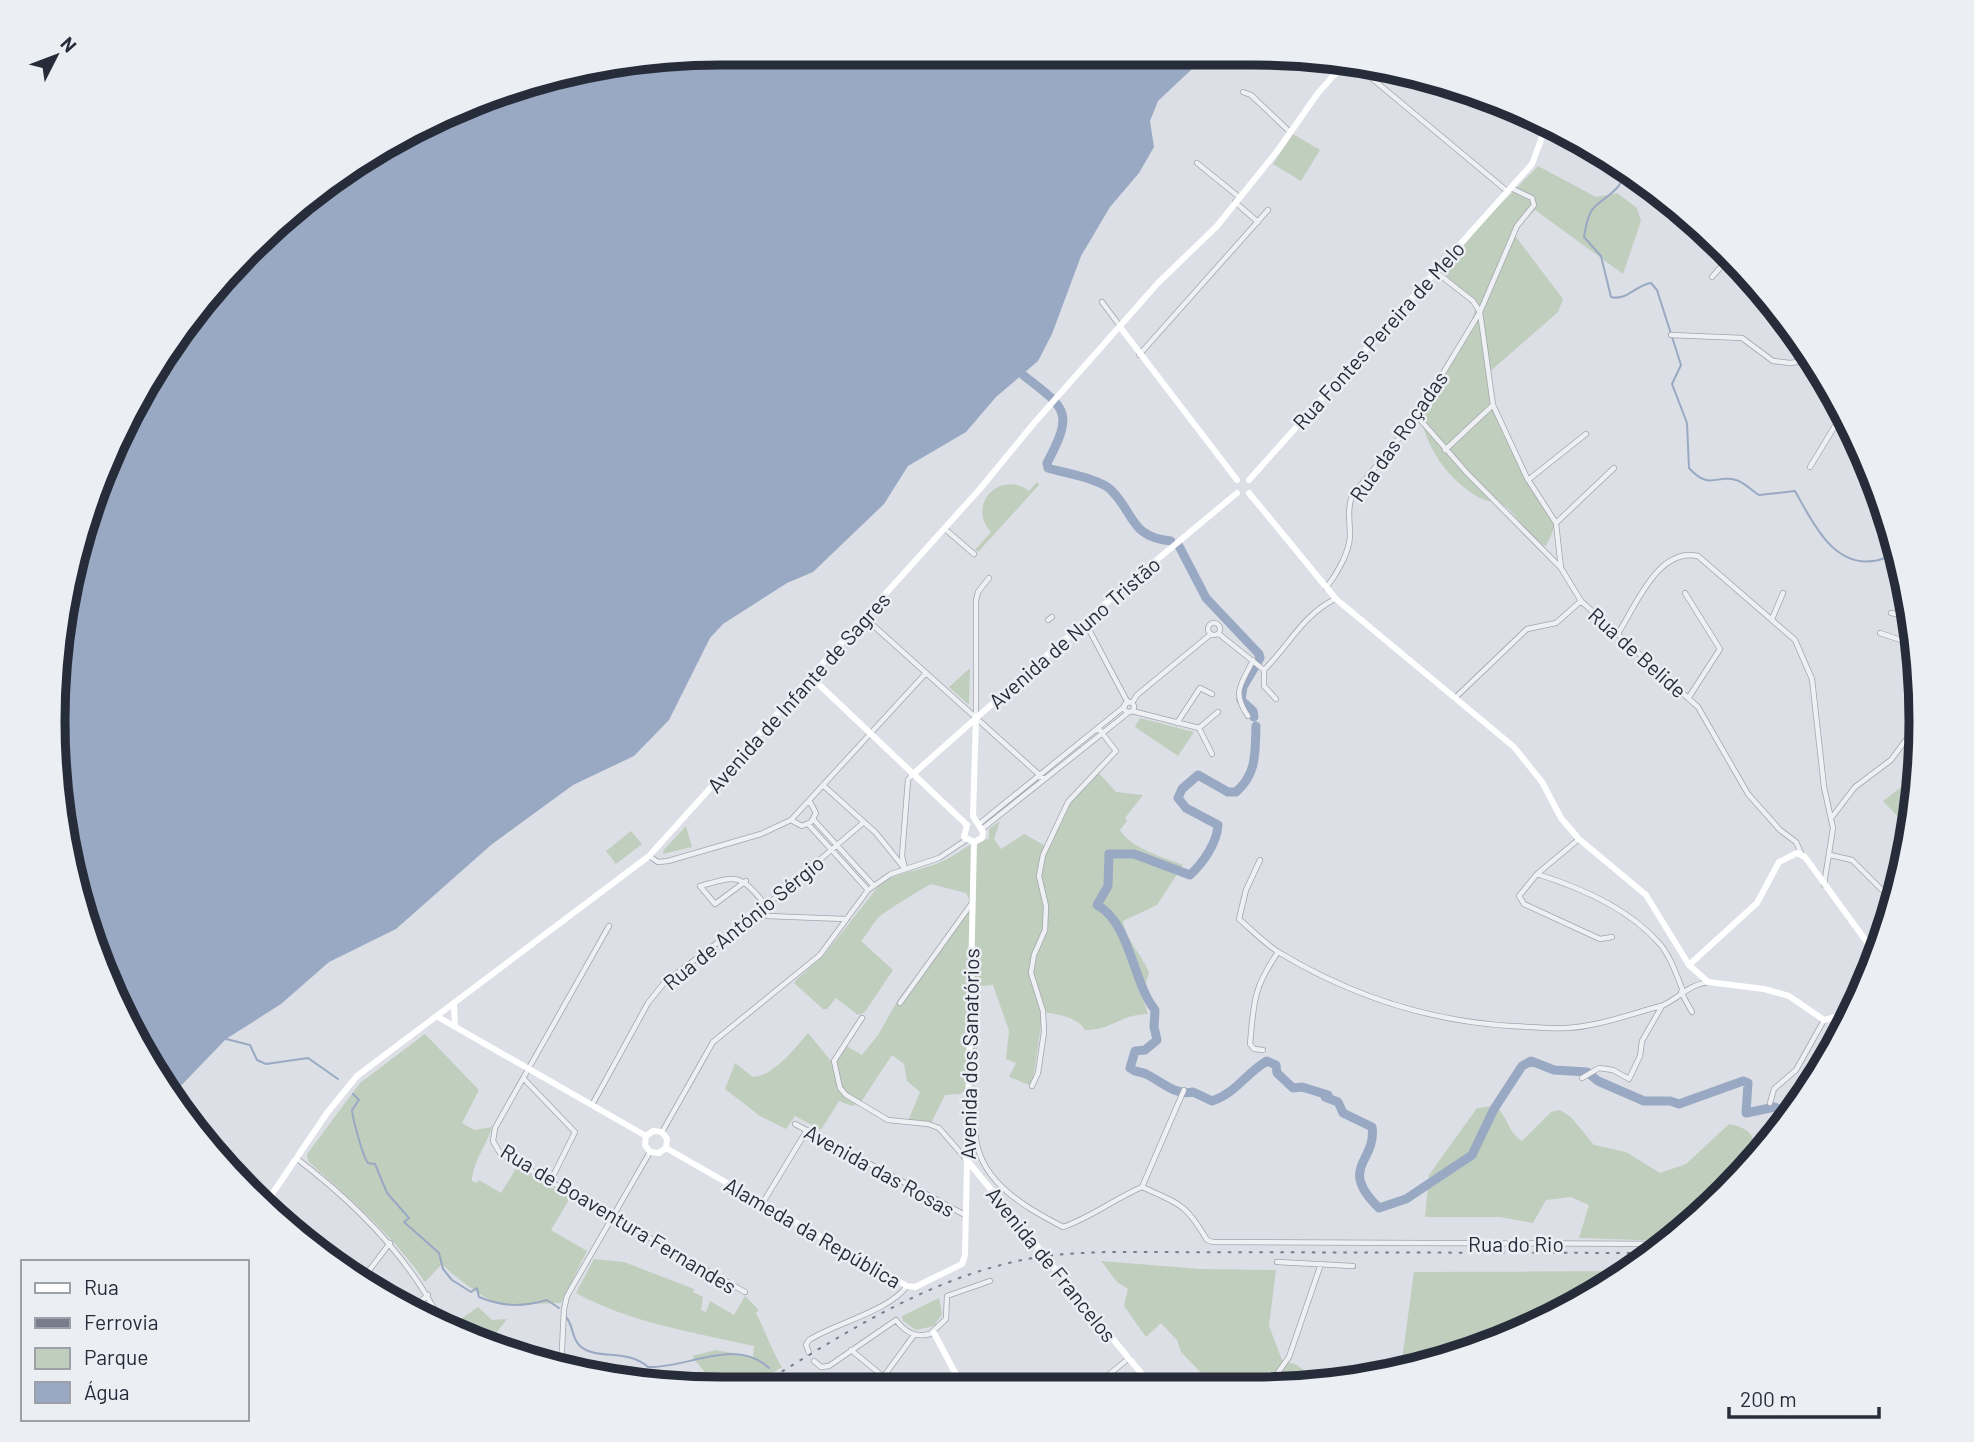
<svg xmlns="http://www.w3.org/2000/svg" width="1974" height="1442" font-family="Barlow,sans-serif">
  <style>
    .green { fill: #c0cebe }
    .water { fill: #99a9c3 }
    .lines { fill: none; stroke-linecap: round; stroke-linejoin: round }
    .stream { stroke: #99a9c3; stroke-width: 2 }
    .river { stroke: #99a9c3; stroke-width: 9 }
    .street-casing { stroke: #a2a6ae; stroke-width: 6 }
    .street { stroke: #eef0f4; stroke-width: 4.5 }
    .secondary { stroke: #fff; stroke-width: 6 }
    .rail { stroke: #777d8d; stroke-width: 2; stroke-dasharray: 3.5 7; stroke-linecap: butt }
    .secondary-bridge { stroke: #fff; stroke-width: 6 }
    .labels { text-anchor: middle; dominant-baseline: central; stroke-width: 5; stroke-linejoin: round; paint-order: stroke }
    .street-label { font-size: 21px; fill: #272c3a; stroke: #ebeef3 }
    .rim { fill: none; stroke: #272c3a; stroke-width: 9 }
  </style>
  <rect width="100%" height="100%" fill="#dcdfe5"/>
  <path class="green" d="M1293,134L1320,150L1301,181L1273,164Z
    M1538,166L1596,197L1617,193L1637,208L1641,221L1623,274L1535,210L1513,233L1563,299L1558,312L1486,375C1495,440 1528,471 1555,527L1546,546C1527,540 1517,511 1500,503C1495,501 1488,502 1484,500C1448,482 1423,445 1419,406L1472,320L1477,303L1442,272L1485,220Z
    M1037,482L1039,485L978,552L975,550L991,532C966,505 1000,469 1029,491Z
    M970,668L969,703L968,704L949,687Z
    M1140,718L1194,732L1178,756L1135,727Z
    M1098,772L1116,792L1143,795L1125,818L1127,821L1120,830C1132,849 1163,857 1183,865L1157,905L1123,921C1126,941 1142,954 1149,973L1142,995L1148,1014C1118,1015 1113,1030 1085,1030C1078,1017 1057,1014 1043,1012L1032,1086L1009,1077L1016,1063L1006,1059L1009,1031L993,985L981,986L975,1085L960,1094L945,1095L930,1125L909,1119L920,1092L907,1081L904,1064L892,1055L861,1102L852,1106L839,1101L821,1130L795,1116L786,1129L760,1116L725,1089L735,1063L753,1077C775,1075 794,1049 808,1033L831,1061L843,1044L862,1055L878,1035L899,998L967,910L969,900L966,893L931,884C923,888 882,913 878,918C872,925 867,934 861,941L893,970L865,1012L858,1015L836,998L827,1009H823L794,983L797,979L824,955L881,883C902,870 928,870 949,858C964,850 972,840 989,839V829L1000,821L994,839L1001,849L1024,834L1044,845L1048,844L1074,798Z
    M1917,775L1915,811L1900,819L1883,801Z
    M686,826L692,847L663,854V851Z
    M631,831L642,844L616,864L606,851Z
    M425,1034L479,1090L462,1123L474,1130L492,1127C487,1144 472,1164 472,1181L477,1183L479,1180L501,1193L517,1167L570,1198L551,1230L587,1251L561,1303C541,1303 519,1306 500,1304C488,1302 451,1274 442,1264L425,1282C393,1235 350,1199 308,1161L307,1154L360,1083Z
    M1495,1106C1509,1117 1506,1130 1522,1141L1551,1112L1560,1110L1571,1117L1594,1145L1626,1152L1660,1173L1686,1164L1729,1124C1763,1130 1759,1153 1741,1176L1671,1241L1579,1238L1589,1205L1571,1197L1546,1200L1533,1223L1500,1217H1425L1429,1175L1477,1108Z
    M594,1259L624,1262L694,1289L693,1292L703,1297L701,1310L706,1312L710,1301L734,1315L745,1296L759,1310L756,1313C765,1330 771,1349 782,1367L747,1388H717L692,1356L716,1350L753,1357L754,1346C692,1332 631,1323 576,1293Z
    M1101,1261L1201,1269L1276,1270L1269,1326L1282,1360L1297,1365L1322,1384L1213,1385L1181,1352L1177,1340L1161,1323L1146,1337L1124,1306L1128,1289L1117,1282Z
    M1625,1271L1509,1338L1401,1367L1414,1272Z
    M939,1298L942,1314L934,1326L916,1330L903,1321L902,1316Z
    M478,1307L492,1320L507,1319L489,1342L451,1326Z"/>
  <path class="water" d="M721,53H1209L1158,101L1150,121L1154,147L1139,173L1110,207L1081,256L1052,334L1038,361L996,397L966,432L908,466L884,504L813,572L787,583L723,624L710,638L669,720L634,756L573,785L491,845L396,929L329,962L281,1004L226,1039L172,1095L103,976L58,808L65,591L121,426L219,280L350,165L548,75Z"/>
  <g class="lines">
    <path class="stream" d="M1627,167C1623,174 1623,182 1617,188C1595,210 1590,200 1584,237L1601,256L1611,297C1627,301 1636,285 1651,283L1657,290L1681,365L1672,384L1687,423L1689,468C1710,491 1716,474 1736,480C1744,482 1752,491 1759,495L1795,491C1811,519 1832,567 1873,561C1882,560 1890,555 1900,555
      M226,1039L250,1045L257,1060L266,1064L308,1058L338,1079
      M353,1094L359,1100L352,1110C353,1120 363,1157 368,1163L375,1164L387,1193L409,1218L404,1222L439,1253L443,1269L452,1280L471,1292L477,1288L479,1297C503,1307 522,1307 547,1300L559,1308
      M566,1317C574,1326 571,1338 580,1346C597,1361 627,1348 648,1367C687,1369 735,1336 769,1368
      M780,1387H781"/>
    <path class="river" d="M1023,375C1067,409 1074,412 1047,463L1048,468C1064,473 1101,479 1111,490C1135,514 1130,537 1171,541
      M1179,546L1206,598L1259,654L1260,658L1243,687L1241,700L1253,711L1254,717
      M1256,726C1255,753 1257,774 1236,792H1228L1198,775L1182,789L1178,798L1186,808L1218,825C1217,843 1203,863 1190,875L1134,854H1109L1108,886L1097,905C1130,922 1133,983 1155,1010L1154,1027L1157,1040L1145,1050L1135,1051L1130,1068C1136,1073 1139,1071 1146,1074C1161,1081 1175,1096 1193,1092L1212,1101C1236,1093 1246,1073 1267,1061L1276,1065L1277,1073L1293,1088L1302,1087L1328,1095L1325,1097L1338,1102L1343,1113L1372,1127C1377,1162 1337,1167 1379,1208L1406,1199L1472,1155L1494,1109L1522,1066L1531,1061L1554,1070L1587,1072L1598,1081L1644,1101H1670L1679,1104L1743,1081L1748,1083L1746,1113L1775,1107L1789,1116"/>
    <g class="street-casing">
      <path id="street" d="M1357,66L1507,191
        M1243,92L1251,95L1290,132
        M1512,114L1543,135
        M1197,163L1239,197
        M1235,202L1258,222
        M1436,272L1473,301L1480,312L1493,405L1527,478L1556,523L1561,568L1581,601L1698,707L1748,794L1780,830L1796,842L1801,853
        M1712,277L1726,261
        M1102,302L1120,326
        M1671,335L1742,338L1773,361L1790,363L1812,360
        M1139,355L1268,210
        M1417,416L1467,473L1560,567
        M1445,450L1493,405
        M1810,467L1844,411
        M1528,480L1586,434
        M1556,523L1614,468
        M945,529L974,554
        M1326,588C1337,574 1349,553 1350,536C1350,522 1347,509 1352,496L1417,416L1480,312L1517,226L1534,205L1532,198L1511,188
        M1685,593L1720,649L1689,697
        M1891,613L1910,617
        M865,618L1044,779
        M1772,619L1783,593
        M1048,620L1052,617
        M1085,622L1128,703
        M1208 629a6 6 0 1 1 12 0a6 6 0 1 1-12 0Z
        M1880,633L1915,645
        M1219,634L1264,670C1289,645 1303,615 1335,599
        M1617,635C1635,608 1657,547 1698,556L1795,640L1812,679L1824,787L1833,828L1824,885
        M1264,670V686L1276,699
        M1455,698L1527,629L1556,623L1581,601
        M1124 707a5 5 0 1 1 10 0a5 5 0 1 1-10 0Z
        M1132,703L1137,695L1211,634
        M1132,711L1199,728L1218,712
        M1248,716C1231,691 1242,684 1253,660
        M976,717V601L978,592L989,578
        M1177,723L1200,688L1212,694
        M1199,728L1212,754
        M824,786L876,833L905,869
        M1832,817L1855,787L1891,760L1919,722
        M813,819L873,885
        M791,820L802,826L811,822L816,813L810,802
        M808,824L868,890
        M979,824L1125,706
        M982,829L1129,712
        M1579,839L1537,874L1519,896L1524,904L1600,939L1612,937
        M1830,855L1852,860L1894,902
        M649,856L658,862L668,861L761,834L791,820L926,673
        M1260,860L1246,890L1239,919C1252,930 1265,944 1280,953C1350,995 1429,1021 1511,1026C1538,1027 1562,1031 1590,1025C1613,1021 1638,1012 1661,1006C1676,1001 1687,985 1708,982
        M905,869L902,856L908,780L912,775
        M1537,874C1579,887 1629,909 1659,943C1670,955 1677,976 1683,991
        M746,881L715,904L700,886C739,875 739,874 766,905
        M761,910L767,916L845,919
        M609,926L495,1128L493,1141L500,1153L745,1292
        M1681,992L1692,1012
        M900,1003L972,903
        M1847,1012L1872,951L1889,925
        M862,1018L834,1061L840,1088L846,1095L888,1120L928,1124L939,1128L966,1159
        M1263,1050L1254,1049L1250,1044C1254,1001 1253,989 1278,952
        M1582,1078L1599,1068L1613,1070L1629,1079L1640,1056L1642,1041L1662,1006
        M524,1079L575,1132L551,1180
        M1032,1086L1038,1073L1044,1032L1043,1011L1031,973L1034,955L1045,930L1046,906L1039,876L1043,855L1068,802L1116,751L1099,729
        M1770,1103L1774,1089L1796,1070L1824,1020
        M592,1105L648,1003L664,983L761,910L864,822
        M969,1122L975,1127C975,1179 1021,1205 1063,1227C1092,1217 1114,1199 1142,1187C1180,1204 1186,1204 1207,1240L1213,1242L1668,1244
        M795,1124L965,1215
        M662,1132L713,1042L820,955L868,890L891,874L939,858L966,840
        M296,1158C355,1203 409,1256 441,1322
        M1142,1187L1184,1090
        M762,1204L807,1130
        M1277,1262L1353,1266
        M361,1281L390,1243
        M410,1310L428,1295
        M851,1350L896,1387
        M809,1353L806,1345L809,1340C836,1323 889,1311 907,1286
        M814,1361L821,1367L829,1366L896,1320C905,1332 915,1338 930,1334L946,1319L947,1296L990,1281
        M561,1369L564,1309L567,1296L650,1152
        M1270,1384L1289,1357L1321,1264
        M1096,1385L1129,1358
        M876,1387L914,1335"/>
    </g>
    <use href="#street" class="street"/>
    <path class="secondary" d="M1120,327L1237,480
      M1249,480L1532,164L1545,129
      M1249,493L1336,599L1514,747L1542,782L1561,818L1579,839L1646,895L1689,965L1708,982L1764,989L1789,996L1824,1020L1851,1013
      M811,677L967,825
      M912,775L1123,588L1237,493
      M967,825L964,837L974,842
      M974,842L982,838L983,832L973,816L976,717
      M1689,965L1757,903L1779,862L1797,853L1805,857L1877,956
      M454,1005L455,1026
      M438,1017L646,1136
      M646,1136L645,1145L650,1152L659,1153L666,1148
      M646,1136L653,1131L662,1132L667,1139L666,1148
      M666,1148L907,1286L915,1287L962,1264L965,1255L974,842
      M966,1159L1041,1251
      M264,1206L327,1113L357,1076L649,856L979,490L1035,422L1158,283L1217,226L1278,150L1318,93L1344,64
      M1050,1263L1151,1385
      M934,1333L962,1386"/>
    <path class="rail" d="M755,1388C834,1340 915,1286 1005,1264C1039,1255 1073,1253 1107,1252L1657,1253"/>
    <path class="secondary-bridge" d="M1041,1251L1050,1263"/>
  </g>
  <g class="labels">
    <g class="street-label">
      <text transform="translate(1378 335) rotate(-48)">Rua Fontes Pereira de Melo</text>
      <text transform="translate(1398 436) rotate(-55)">Rua das Roçadas</text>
      <text transform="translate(1074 632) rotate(-41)">Avenida de Nuno Tristão</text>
      <text transform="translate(1638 652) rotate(42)">Rua de Belide</text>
      <text transform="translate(798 692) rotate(-48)">Avenida de Infante de Sagres</text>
      <text transform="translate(743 922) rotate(-39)">Rua de António Sérgio</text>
      <text transform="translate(969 1054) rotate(-89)">Avenida dos Sanatórios</text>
      <text transform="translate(880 1170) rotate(29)">Avenida das Rosas</text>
      <text transform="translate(619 1218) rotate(31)">Rua de Boaventura Fernandes</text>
      <text transform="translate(813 1232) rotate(30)">Alameda da República</text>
      <text x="1516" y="1243">Rua do Rio</text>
      <text transform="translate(1052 1264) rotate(51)">Avenida de Francelos</text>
    </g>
  </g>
  <path d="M0 0H1974V1442H0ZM721 65H1253A656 656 0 0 1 1909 721V721A656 656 0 0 1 1253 1377H721A656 656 0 0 1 65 721V721A656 656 0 0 1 721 65Z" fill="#ebeef3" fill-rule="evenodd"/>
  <path class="rim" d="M721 65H1253A656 656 0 0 1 1909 721V721A656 656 0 0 1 1253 1377H721A656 656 0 0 1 65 721V721A656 656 0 0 1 721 65Z"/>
  <rect x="21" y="1260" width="228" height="161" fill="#ebeef3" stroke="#9da0a9" stroke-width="2"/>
  <rect x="35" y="1283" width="35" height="10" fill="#ffffff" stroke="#9da0a9" stroke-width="2"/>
  <text x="84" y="1295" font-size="21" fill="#272c3a">Rua</text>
  <rect x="35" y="1318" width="35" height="10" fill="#777d8d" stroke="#9da0a9" stroke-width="2"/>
  <text x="84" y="1330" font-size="21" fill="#272c3a">Ferrovia</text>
  <rect x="35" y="1348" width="35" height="21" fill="#c0cebe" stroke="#9da0a9" stroke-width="2"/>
  <text x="84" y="1365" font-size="21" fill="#272c3a">Parque</text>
  <rect x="35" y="1382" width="35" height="21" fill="#99a9c3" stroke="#9da0a9" stroke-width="2"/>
  <text x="84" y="1400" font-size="21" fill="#272c3a">Água</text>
  <g transform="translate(56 56) rotate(48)" stroke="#ebeef3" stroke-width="5" paint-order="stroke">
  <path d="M0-5L12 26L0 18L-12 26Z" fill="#272c3a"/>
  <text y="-10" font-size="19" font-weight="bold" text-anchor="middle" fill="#272c3a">N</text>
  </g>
  <path d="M1729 1407v10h150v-10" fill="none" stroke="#272c3a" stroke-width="3.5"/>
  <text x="1740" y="1407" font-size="21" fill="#272c3a" stroke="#ebeef3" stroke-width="5" paint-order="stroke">200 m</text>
</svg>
